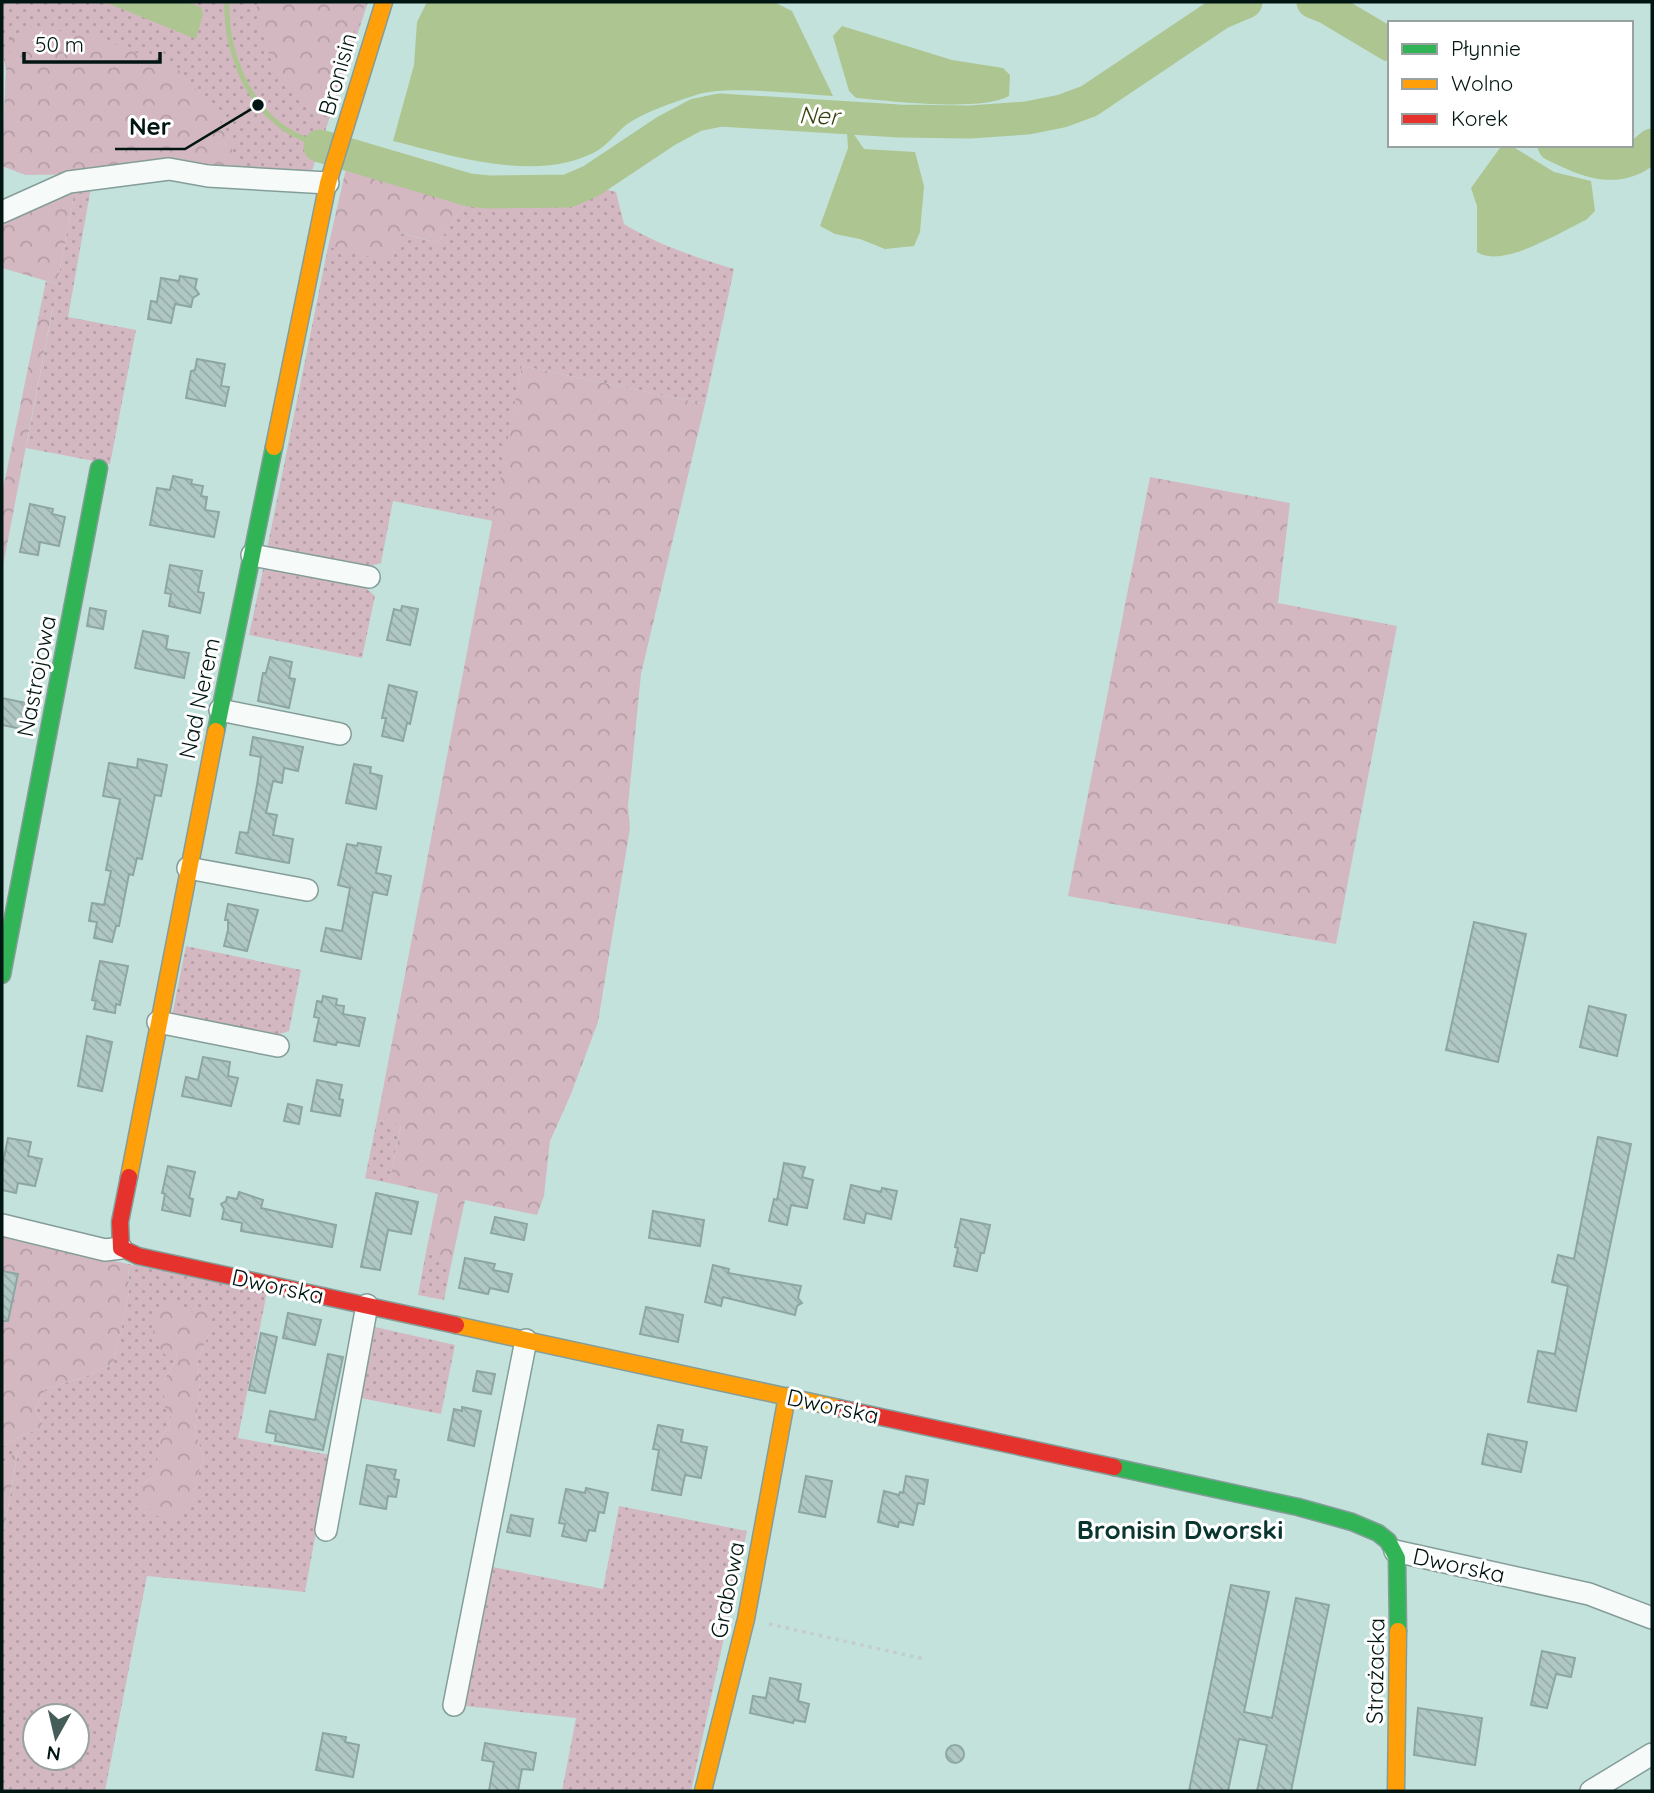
<svg xmlns="http://www.w3.org/2000/svg" width="1654" height="1793" font-family="Quicksand,sans-serif">
  <style>
    .grass { fill: url(#grass-dots); fill-rule: evenodd }
    .forest { fill: url(#forest-crowns) }
    .water { fill: #adc590 }
    .lines { fill: none; stroke-linecap: round; stroke-linejoin: round }
    .stream { stroke: #adc590; stroke-width: 5 }
    .river { stroke: #adc590; stroke-width: 33 }
    .building { fill: url(#building-back-hatch); stroke: #8ea6a2; stroke-width: 2 }
    .street-casing { stroke: #859d99; stroke-width: 24 }
    .fast-casing { stroke: #859d99; stroke-width: 19 }
    .slow-casing { stroke: #859d99; stroke-width: 19 }
    .jam-casing { stroke: #859d99; stroke-width: 19 }
    .path { stroke: #c4cdcb; stroke-width: 3.5; stroke-dasharray: 3.5 5; stroke-linecap: butt }
    .street { stroke: #f6fbfa; stroke-width: 21 }
    .fast { stroke: #30b455; stroke-width: 16 }
    .slow { stroke: #ff9f0a; stroke-width: 16 }
    .jam { stroke: #e5322d; stroke-width: 16 }
    .labels { text-anchor: middle; dominant-baseline: central; stroke-width: 6; stroke-linejoin: round; paint-order: stroke }
    .street-label { font-size: 23px; fill: #011612; stroke: #fff }
    .water-label { font-size: 24px; font-style: italic; fill: #38440f; stroke: #fff }
    .quarter-label { font-size: 26px; font-weight: bold; fill: #0a3630; stroke: #fff }
    .leader { fill: none; stroke: #011612; stroke-width: 2.5 }
    .callout-dot { fill: #011612; stroke: #fff; stroke-width: 2.5 }
    .callout-label { font-size: 24px; text-anchor: middle; font-weight: bold; fill: #011612; stroke: #fff; stroke-width: 6; stroke-linejoin: round; paint-order: stroke }
  </style>
  <defs>
    <pattern id="grass-dots" width="8" height="8" patternUnits="userSpaceOnUse" patternTransform="scale(1.75)"><rect width="8" height="8" fill="#d4b8c1"/><path d="M2 2h.1M6 6h.1" fill="none" stroke="#b49da5" stroke-width="1.8" stroke-linecap="round"/></pattern>
    <pattern id="forest-crowns" width="20" height="18" patternUnits="userSpaceOnUse" patternTransform="scale(1.75)"><rect width="20" height="18" fill="#d4b8c1"/><path d="M2 6a3 3 0 1 1 6 0M12 15a3 3 0 1 1 6 0" fill="none" stroke="#b49da5"/></pattern>
    <pattern id="building-back-hatch" width="6" height="6" patternUnits="userSpaceOnUse" patternTransform="scale(1.75)"><rect width="6" height="6" fill="#b0c8c3"/><path d="M-1 5l2 2M0 0l6 6M5-1l2 2" fill="none" stroke="#96aba6"/></pattern>
  </defs>
  <rect width="100%" height="100%" fill="#c3e2dc"/>
  <path class="grass" d="M2,2H368L311,174L241,172L26,175L2,166L6,71L2,49Z
    M91,187L68,317L136,330L110,464L26,448L53,307L38,319L46,281L57,284L75,190Z
    M601,188L616,192L624,224C658,245 695,257 734,269L705,404L522,366L493,521L393,501L381,563L363,568L267,549L328,247L392,252L400,233L438,243L470,198L523,197Z
    M264,565L362,585L375,596L362,658L249,635Z
    M186,946L301,970L289,1031L271,1037L172,1016Z
    M377,1120L401,1125L389,1183L365,1178Z
    M426,1252L451,1265L444,1300L418,1295Z
    M128,1264L267,1292L238,1438L330,1455L305,1592L147,1576L105,1791H2V1542L18,1451L2,1465V1447L21,1436L44,1427L35,1409L46,1389L87,1376L113,1364L129,1294ZM209,1334L197,1360L200,1381L195,1432L204,1459L196,1479L194,1504L143,1484L156,1474L160,1439L168,1428L172,1414L163,1382L177,1358L176,1351ZM35,1716H77V1758H35Z
    M375,1327L455,1345L441,1414L361,1398Z
    M619,1506L747,1531L691,1791H562L576,1718L465,1706L493,1567L603,1589Z"/>
  <path class="forest" d="M259,2H366L321,115L274,69L255,11Z
    M30,26L96,37L178,69L216,111L241,172L171,164L26,175L2,166L6,71L12,38Z
    M348,160L470,198L438,243L401,233L392,252L383,260L328,247Z
    M75,190L57,284L2,268V219Z
    M53,306L2,571V494L38,319Z
    M522,366L705,404L641,674L628,806L630,828L598,1022L571,1094L550,1141L544,1196L537,1215L465,1200L451,1265L426,1252L438,1194L389,1183L401,1126L377,1120Z
    M1150,477L1290,503L1278,603L1397,626L1336,944L1068,896Z
    M2,1237L128,1264L129,1294L113,1364L87,1376L46,1389L35,1409L44,1427L21,1436L2,1447Z
    M168,1298L187,1314L210,1303L209,1334L197,1360L200,1381L195,1432L204,1459L196,1479L195,1504L179,1518L157,1516L142,1502L143,1484L156,1474L160,1439L168,1428L172,1414L165,1408L163,1382L177,1358L176,1352L165,1355L152,1338L158,1307Z
    M18,1450L2,1542V1465Z"/>
  <path class="water" d="M105,2H187L201,7L203,14L196,39Z
    M427,2H774L792,11L833,96C798,94 726,85 696,95C677,101 648,111 632,121C618,129 609,145 595,152C537,183 453,156 393,141L414,65L417,22Z
    M842,26L952,60L1003,68L1010,75L1009,96C980,112 891,101 856,98L849,91L833,36Z
    M847,132L853,133L864,149L915,152L924,186L920,232L914,246L885,249L860,239L835,234L820,226L848,148Z
    M1502,145H1510L1554,172L1591,181L1595,211L1586,220C1560,232 1502,269 1477,252V206L1471,188Z"/>
  <g class="lines">
    <path class="stream" d="M227,2C225,46 245,100 281,126C292,135 307,140 320,146"/>
    <path class="river" d="M1313,2L1328,8L1390,45
      M1554,145C1589,162 1620,176 1652,145
      M320,146L469,190L489,192L568,191L591,181L666,131L696,115L720,110L899,121L970,122L1027,118L1062,111L1089,101L1220,13L1246,2"/>
  </g>
  <path class="building" d="M180,276L197,279L195,288L199,294L193,298L191,307L175,304L171,323L148,319L151,301L157,302L161,278L179,281Z
    M197,359L225,364L221,386L229,387L225,406L186,398L191,371L195,370Z
    M173,476L192,480L191,484L203,486L201,496L207,497L205,510L219,512L214,537L150,525L157,488L170,490Z
    M30,504L53,509L52,514L65,517L59,546L40,542L38,555L20,552Z
    M170,565L202,571L198,592L204,593L200,613L169,606L171,594L165,593Z
    M402,606L418,609L410,645L387,640L394,609L401,611Z
    M90,608L106,611L103,629L87,626Z
    M143,631L168,636L166,649L189,653L184,678L135,668Z
    M270,657L292,662L289,678L295,679L289,708L258,701L263,673H266Z
    M389,685L417,692L410,724L407,723L403,741L382,736L386,718H382Z
    M2,698L26,703L22,729L2,725Z
    M253,737L303,747L298,771L284,768L282,783L273,781L266,813L277,815L273,835L293,839L289,863L236,853L240,832L248,833L257,785L261,757L250,755Z
    M138,759L167,765L161,796L155,795L142,859L137,858L133,875L129,874L119,926H116L112,942L94,938L97,922L89,921L92,903L104,905L111,871L106,870L120,799L103,796L109,763L137,768Z
    M354,764L371,767L370,773L382,776L376,809L346,803Z
    M358,843L381,847L376,873L391,876L387,895L373,892L361,959L321,951L326,928L342,931L350,888L338,885L347,844L357,846Z
    M228,904L258,910L247,951L224,946L228,930V920H225Z
    M1474,922L1526,934L1498,1062L1446,1050Z
    M100,961L128,966L120,1005L116,1004L115,1013L94,1009L96,1001L92,1000Z
    M323,996L337,999L336,1005L344,1006L343,1014L365,1018L359,1046L337,1042L336,1045L314,1041L319,1018L314,1017L317,1001L322,1002Z
    M1589,1006L1626,1015L1617,1056L1580,1047Z
    M87,1036L112,1042L102,1091L78,1086Z
    M203,1057L230,1062L228,1076L238,1078L231,1106L182,1096L186,1077L198,1080Z
    M317,1080L342,1085L339,1099L343,1100L340,1116L311,1111Z
    M288,1104L302,1107L299,1124L284,1121Z
    M1598,1137L1631,1144L1576,1411L1528,1402L1538,1351L1555,1354L1568,1286L1552,1282L1558,1255L1574,1259Z
    M8,1138L31,1142L28,1156L42,1159L35,1186L18,1183L16,1193L2,1190V1167Z
    M784,1163L805,1167L802,1177L813,1180L807,1208L791,1205L787,1225L769,1221L774,1199L777,1200Z
    M168,1166L195,1172L189,1198L193,1199L190,1216L162,1210L165,1194L162,1193Z
    M851,1185L881,1192L882,1188L897,1191L891,1219L866,1213L864,1223L844,1219Z
    M239,1192L263,1200L261,1208L336,1225L332,1247L241,1231L242,1223L222,1219L224,1209L221,1204L226,1201L227,1197L237,1199Z
    M376,1193L418,1202L411,1234L388,1230L380,1270L361,1267Z
    M653,1211L704,1220L700,1246L649,1238Z
    M495,1217L527,1224L524,1240L491,1233Z
    M961,1219L990,1225L984,1253H981L977,1271L954,1266L958,1248L955,1247Z
    M465,1258L495,1264L493,1270L512,1274L508,1292L490,1288L488,1294L459,1288Z
    M713,1265L729,1269L728,1273L801,1286L798,1298L802,1303L797,1306L795,1315L723,1297L721,1306L705,1302Z
    M2,1271L18,1274L8,1321H2Z
    M646,1307L683,1315L678,1342L640,1334Z
    M288,1313L321,1320L315,1345L283,1338Z
    M261,1333L277,1337L265,1393L249,1390Z
    M328,1354L343,1357L323,1450L275,1441L276,1434L266,1432L270,1411L315,1420Z
    M477,1371L495,1374L491,1394L473,1391Z
    M462,1407L481,1411L474,1446L448,1440L454,1409L462,1411Z
    M658,1425L683,1430L681,1442L707,1447L701,1478L685,1475L681,1495L652,1490L659,1450L653,1449Z
    M1488,1434L1527,1442L1521,1472L1482,1464Z
    M367,1465L396,1470L394,1479L399,1480L396,1497L388,1496L386,1509L360,1504Z
    M806,1476L832,1481L825,1517L799,1512Z
    M906,1476L928,1480L924,1504L918,1503L913,1525L899,1522L898,1527L878,1522L884,1491L899,1495L900,1492L903,1493Z
    M586,1488L608,1493L604,1513L599,1512L595,1531L589,1530L586,1541L562,1536L565,1524L559,1523L566,1489L585,1493Z
    M511,1515L533,1519L530,1536L507,1532Z
    M1231,1585L1269,1592L1244,1712L1272,1718L1296,1598L1329,1605L1291,1791H1257L1267,1745L1239,1739L1228,1791H1189Z
    M1542,1651L1575,1658L1571,1677L1556,1674L1547,1708L1531,1705Z
    M770,1678L801,1684L798,1701L809,1704L805,1722L794,1720L793,1723L750,1713L753,1696L766,1698Z
    M1418,1708L1482,1718L1475,1765L1414,1755Z
    M323,1733L346,1737L345,1742L359,1745L353,1777L316,1770Z
    M485,1743L536,1753L533,1770L522,1769L518,1791H489L494,1762L482,1760Z
    M946 1754a9 9 0 1 1 18 0a9 9 0 1 1-18 0Z"/>
  <g class="lines">
    <g class="street-casing">
      <path id="street" d="M2,212L69,182L169,169L208,176L328,183
        M252,555L369,577
        M220,710L340,734
        M188,868L307,890
        M158,1022L278,1046
        M2,1225L105,1250L121,1248
        M326,1530L367,1305
        M1395,1551L1589,1594L1652,1618
        M454,1705L526,1340
        M1591,1791L1652,1754"/>
    </g>
    <g class="fast-casing">
      <path id="fast" d="M216,731L274,447
        M2,975L99,468
        M1114,1467L1298,1507L1352,1522L1378,1533L1388,1541L1397,1558L1398,1631"/>
    </g>
    <g class="slow-casing">
      <path id="slow" d="M274,447L328,183L384,2
        M129,1177L216,731
        M456,1325L839,1408
        M703,1791L746,1619L787,1396
        M1396,1791L1398,1631"/>
    </g>
    <g class="jam-casing">
      <path id="jam" d="M129,1177L120,1222L121,1248L138,1256L456,1325
        M839,1408L1114,1467"/>
    </g>
    <path class="path" d="M769,1624L924,1659"/>
    <use href="#street" class="street"/>
    <use href="#fast" class="fast"/>
    <use href="#slow" class="slow"/>
    <use href="#jam" class="jam"/>
  </g>
  <g class="labels">
    <g class="street-label">
      <text transform="translate(337 74) rotate(-74)">Bronisin</text>
      <text transform="translate(36 676) rotate(-79)">Nastrojowa</text>
      <text transform="translate(199 698) rotate(-78)">Nad Nerem</text>
      <text transform="translate(278 1286) rotate(12)">Dworska</text>
      <text transform="translate(833 1406) rotate(12)">Dworska</text>
      <text transform="translate(1459 1565) rotate(12)">Dworska</text>
      <text transform="translate(727 1590) rotate(-79)">Grabowa</text>
      <text transform="translate(1375 1671) rotate(-89)">Strażacka</text>
    </g>
    <g class="water-label">
      <text transform="translate(819 115) rotate(3)">Ner</text>
    </g>
    <g class="quarter-label">
      <text x="1180" y="1529">Bronisin Dworski</text>
    </g>
  </g>
  <path class="leader" d="M258 105L185 149H115"/>
  <circle class="callout-dot" cx="258" cy="105" r="7"/>
  <g class="callout-label">
    <text x="150" y="135">Ner</text>
  </g>
  <rect width="1654" height="1793" fill="none" stroke="#011612" stroke-width="7"/>
  <rect x="1388" y="21" width="245" height="126" fill="#ffffff" stroke="#99a2a0" stroke-width="2"/>
  <rect x="1402" y="44" width="35" height="10" fill="#30b455" stroke="#99a2a0" stroke-width="2"/>
  <text x="1451" y="56" font-size="21" fill="#011612">Płynnie</text>
  <rect x="1402" y="79" width="35" height="10" fill="#ff9f0a" stroke="#99a2a0" stroke-width="2"/>
  <text x="1451" y="91" font-size="21" fill="#011612">Wolno</text>
  <rect x="1402" y="114" width="35" height="10" fill="#e5322d" stroke="#99a2a0" stroke-width="2"/>
  <text x="1451" y="126" font-size="21" fill="#011612">Korek</text>
  <g transform="translate(56 1737) rotate(188)"><circle r="33" fill="#ffffff" stroke="#99a2a0" stroke-width="2"/>
  <path d="M0-5L12 26L0 18L-12 26Z" fill="#455d59"/>
  <text y="-10" font-size="19" font-weight="bold" text-anchor="middle" fill="#011612">N</text>
  </g>
  <path d="M24 52v10h136v-10" fill="none" stroke="#011612" stroke-width="3.5"/>
  <text x="35" y="52" font-size="21" fill="#011612" stroke="#ffffff" stroke-width="5" paint-order="stroke">50 m</text>
</svg>
